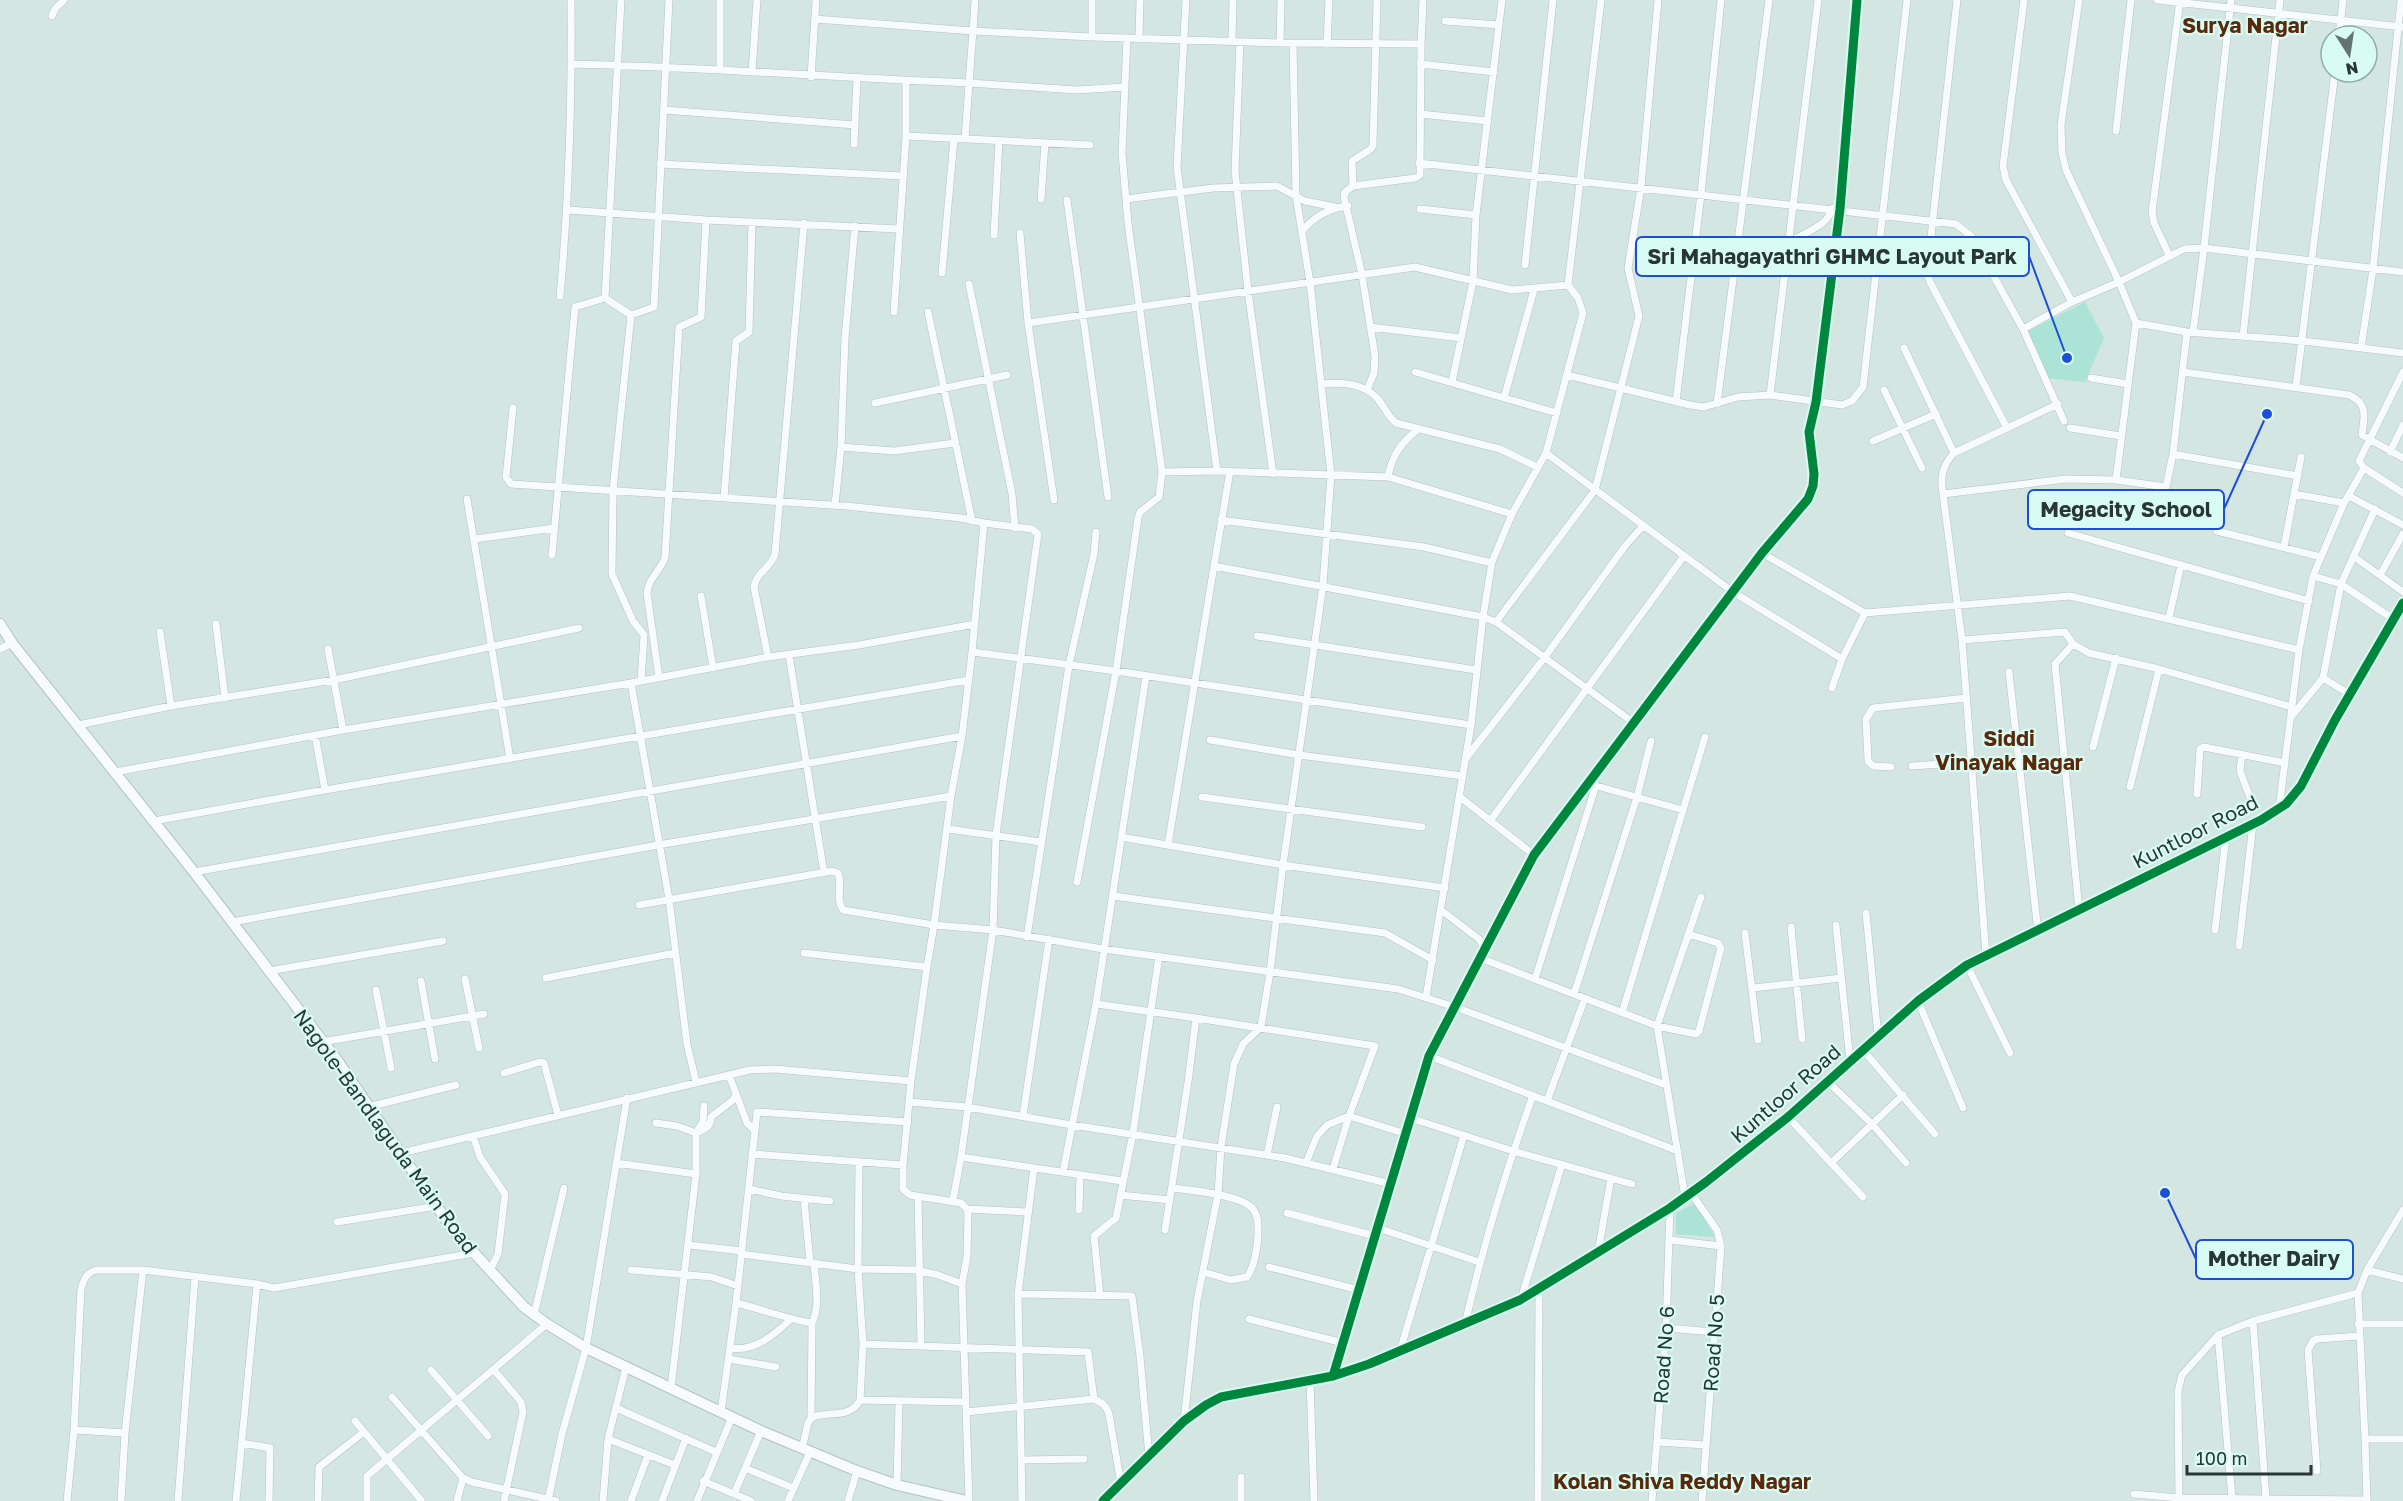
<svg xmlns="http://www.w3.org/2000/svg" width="2403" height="1501" font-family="'Golos Text',sans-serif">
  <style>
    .green { fill: #abe3d7 }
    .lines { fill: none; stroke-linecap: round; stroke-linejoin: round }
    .street-casing { stroke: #b4c3c0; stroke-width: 8 }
    .secondary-casing { stroke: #b4c3c0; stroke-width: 12 }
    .street { stroke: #f8fbfb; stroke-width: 7 }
    .secondary { stroke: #f8fbfb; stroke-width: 10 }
    .cycleway-casing { stroke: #d8fbf3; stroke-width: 13 }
    .cycleway { stroke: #00873e; stroke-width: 9 }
    .labels { text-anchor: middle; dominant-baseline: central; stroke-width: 4.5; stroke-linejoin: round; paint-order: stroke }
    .street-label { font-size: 20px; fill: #293734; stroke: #d8fbf3 }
    .neighbourhood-label { font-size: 21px; font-weight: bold; fill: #58290b; stroke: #d8fbf3 }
    .leader { fill: none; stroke: #1d4ed8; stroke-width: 2 }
    .callout-dot { fill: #1d4ed8; stroke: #d8fbf3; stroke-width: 2 }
    .callout { fill: #d8fbf3; stroke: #1d4ed8; stroke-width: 2 }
    .callout-label { font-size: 21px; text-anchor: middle; font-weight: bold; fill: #293734 }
  </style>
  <rect width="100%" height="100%" fill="#d3e6e2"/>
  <path class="green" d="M2085,302L2104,338L2085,382L2046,378L2028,331Z
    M1695,1203L1715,1237L1676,1234V1213Z"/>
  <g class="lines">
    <g class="street-casing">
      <path id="street" d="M720,0V70
        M1186,0L1177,167L1217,471
        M1818,0L1770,395L1842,405L1852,401L1863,387L1907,0
        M1957,0L1927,273L1930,282L2007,428
        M2024,0L2003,166L2006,180L2072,302
        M2079,0L2061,125L2062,153L2066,170L2119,282L2136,323
        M2157,0L2403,27
        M2231,0L2204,248L2403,272
        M52,16L55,9L64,0
        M815,19L973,31L975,0
        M1445,21L1499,25
        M2339,36L2343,0
        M1092,37V0
        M1139,39L1140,0
        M1232,41L1233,0
        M1240,42L1235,171L1248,291L1273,474
        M1280,43L1421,44L1423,0
        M1327,44L1329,0
        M571,64C704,67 836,78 969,83L973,31L1092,37L1280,43L1281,0
        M1420,64L1494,72
        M752,72L757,0
        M811,77L816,0
        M664,110L855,125
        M1420,114L1488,121
        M2116,131L2131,0
        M906,136L1090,145
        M965,139L969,83L1077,90L1125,87
        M854,144L857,79
        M1419,163L1956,224L1972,237L2023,329L2064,421
        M660,164L903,176
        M1353,186L1352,161L1371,149L1373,145L1377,0
        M1041,199L1045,143
        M1126,199L1213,188L1277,186L1305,201L1335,207
        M1067,200L1108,497
        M1420,209L1476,215
        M568,210L706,220L898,229
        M1302,231C1314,217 1329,208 1348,206
        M1020,233L1028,323L1054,500
        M994,235L999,141
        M1695,241C1739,247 1770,255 1810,231C1821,225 1828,220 1833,208
        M2169,255L2154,223L2152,212L2180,0
        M1525,265L1553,0
        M942,273L954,139
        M969,284L1012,494L1015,528
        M1534,290L1504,398L1557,413
        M560,296C569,198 572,99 571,0
        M605,298L621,0
        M605,298L631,315
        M894,312L906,136V81
        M928,312L972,521
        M1028,323L1415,267L1512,290L1568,285
        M1370,327L1461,338
        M2023,329L2072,302L2119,282L2184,249L2204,248L2193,332
        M2243,336L2280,0
        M1904,348L1954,453
        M2361,348L2373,269L2401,0
        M1415,372L1504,398
        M2183,372L2349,395C2369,404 2364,417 2362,435L2403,458
        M2403,372L2359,461L2364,468L2403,493
        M1567,375L1690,405L1704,407L1738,397L1770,395
        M2091,378L2128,384
        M1452,382L1473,281L1476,215L1502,0
        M1322,384C1340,382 1362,383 1376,397C1384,405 1387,416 1396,423L1500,449L1537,467
        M2296,387L2335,72
        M1367,390L1374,373L1375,356L1362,275L1344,197L1345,192L1353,186L1415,178L1420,175L1421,44
        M1884,390L1922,468
        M1676,402L1701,194L1721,0
        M875,403L1007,375
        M1717,404L1769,0
        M513,408L506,477L511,484L846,506L961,518L984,523L1032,529L1038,534L996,835L993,930L961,1157L953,1200
        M2070,428L2121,436
        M1873,441L1936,414
        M841,447L894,451L955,443
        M2390,452L2403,425
        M1546,453L1733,592L1842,659
        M2173,454L2298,476
        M1162,472L1217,471L1388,477L1512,514
        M1388,477C1392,456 1400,444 1417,430
        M2116,480L2136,323L2187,332
        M1943,494C1940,477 1942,466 1954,453L2058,404
        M2294,494L2344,503
        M2349,496L2403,525
        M724,498L736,341L749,332L752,222
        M467,499L510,759
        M835,505L841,447L845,338L855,226
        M2163,515L2166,487
        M1221,520L1424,547L1492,563
        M2217,531L2321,557
        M2068,533L2309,601
        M475,539L554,528
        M2284,547L2301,457
        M1762,553L1865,613L2070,596L2299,650
        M552,555L575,307L605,298
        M2353,556L2403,592
        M1214,566L1230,471
        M2380,575L2403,534
        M2313,576L2341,584L2393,619
        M701,596L713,668
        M2169,618L2181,565
        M1496,622L1595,490L1639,316L1628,268L1641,187L1658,0
        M216,624L225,698
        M160,632L171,706
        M1257,636L1476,670
        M1962,640L2065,632L2073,644L2089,653L2159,669L2292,707
        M2073,644L2055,664L2079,910
        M0,649L12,643
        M328,649L343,730
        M972,652L1116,671L1471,725
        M789,655L824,873
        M768,657L754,587C756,572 771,568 775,554L804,223
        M2009,672L2038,932
        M659,678L647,593C648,579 660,571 665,558L679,327L701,317L706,220
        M641,681L644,635L633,621L612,574L613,490L631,315L654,307L669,0
        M631,683L669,899L687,1044L696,1082
        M1832,688L1842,659L1865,613
        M2351,695L2323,678L2341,584L2375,509
        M2291,717L2323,678
        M78,725L171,706L334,680L579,628
        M315,735L325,790
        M1210,740L1299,755L1463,776
        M2093,747L2116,658
        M2242,754L2240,771L2254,808
        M1467,757L1545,657L1625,546L1643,526
        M1912,766L1972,762
        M1891,767L1873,766L1868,761L1866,719L1873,708L1966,698
        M115,772L343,730L631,683L768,657L859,645L975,624
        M1593,785L1683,810
        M2130,787L2159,669
        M2197,794L2200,749L2204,747L2285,763
        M1202,797L1422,827
        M1460,797L1534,855
        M2279,809L2299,650L2313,576L2344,503L2364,468
        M154,821L325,790L969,680
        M1490,821L1684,556
        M948,829L1041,842
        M1121,837L1283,865L1445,888
        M1168,845L1214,566L1483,617L1496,622L1634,723
        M194,872L962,736
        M1077,882L1116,671L1138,518L1140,512L1159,497L1162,472L1128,223L1122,153L1127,38
        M1113,896L1385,933L1433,960
        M639,905L832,871L838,873C843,886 835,898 843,910L934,925L951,796L962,736L972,652L984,523
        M1441,910L1479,939L1485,949
        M1866,913L1878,1036
        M232,922L658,845L951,796
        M1836,925L1850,1061
        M1791,927L1802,1039
        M2215,930L2226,837
        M1745,933L1758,1040
        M1027,937L1069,665L1094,554L1096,532
        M2239,946L2253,824
        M804,953L927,967L911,1081
        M1986,955L1962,640L1943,494L2066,479L2116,480L2166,487L2173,454L2187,332L2303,341L2403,353
        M1480,958L1657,1026L1696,1034L1699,1031L1721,948L1718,943L1688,934
        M1967,965L2010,1053
        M927,967L934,925L993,930L1103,949L1398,989L1455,1007L1666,1085
        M269,971L443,941
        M546,978L675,953
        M465,979L479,1048
        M1535,979L1596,785
        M421,981L435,1059
        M1753,988L1841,978
        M376,990L391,1068
        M1574,994L1637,797L1651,741
        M1426,997L1471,725L1483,617L1492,562L1512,514L1546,453L1583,313L1578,298L1568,285L1601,0
        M1918,1001L1963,1108
        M1096,1004L1196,1018
        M1622,1013L1705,737
        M322,1042L484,1014
        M1862,1049L1935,1134
        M1429,1056L1678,1151
        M504,1073L540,1062L544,1063L558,1115
        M729,1075L747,1123L754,1130
        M1827,1081L1872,1124L1906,1163
        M1547,1101L1585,998
        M909,1102L967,1107L1072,1125L1285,1158L1391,1184
        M368,1107L456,1085
        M1023,1116L1049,939
        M1788,1117L1863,1197
        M1410,1118L1513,1151L1632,1184
        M656,1123L677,1126L696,1133C705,1129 711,1127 711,1117L733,1100L736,1094
        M473,1136L480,1157L505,1194L498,1254L490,1270
        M401,1153L750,1070L775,1069L911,1081L903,1165V1189L910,1195L961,1203L967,1209L968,1214L967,1257L962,1284L969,1501
        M752,1154L903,1165
        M1267,1155L1277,1107
        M961,1157L1122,1181
        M616,1163L696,1174
        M1306,1163L1317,1136L1327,1125L1349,1116L1406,1134
        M1831,1163L1903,1095
        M1063,1172L1096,1004L1146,676
        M1172,1188C1189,1190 1243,1195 1253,1209C1259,1217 1258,1226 1258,1236C1257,1249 1255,1266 1247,1277L1231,1280L1203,1272
        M749,1189L781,1196L830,1201
        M1691,1193L1717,1230L1721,1246L1702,1501
        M1120,1195L1170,1200
        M918,1196L921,1345
        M1685,1197L1657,1026L1701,897
        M804,1199L810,1262
        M967,1209L1027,1212
        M1079,1210L1080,1175
        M2403,1210L2367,1270L2358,1293L2365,1439H2403
        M1287,1213L1375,1236
        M337,1222L437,1206
        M1378,1228L1479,1262
        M1165,1230L1188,1082L1196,1018L1375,1046L1349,1116L1333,1169
        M1670,1240L1721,1246
        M689,1245L742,1251
        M1598,1252L1611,1178
        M741,1254L858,1269L916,1270L938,1275L962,1284
        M1269,1267L1359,1290
        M631,1270L712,1277L738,1286
        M2367,1270L2403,1279
        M1018,1294L1132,1296L1140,1356L1149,1457
        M1100,1295L1094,1236L1116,1218L1133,1133L1159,956
        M1521,1299L1562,1164
        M736,1303C762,1309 786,1319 812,1323L811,1418
        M534,1315L564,1188
        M1249,1319L1343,1343
        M2253,1321L2266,1499
        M812,1323C821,1305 815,1282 814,1263
        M1465,1324C1483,1246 1506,1170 1533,1095
        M2358,1324H2403
        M1666,1328L1714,1332
        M2218,1335L2232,1498
        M863,1344L1088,1352L1094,1399
        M730,1348C755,1352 774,1335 791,1319
        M1400,1351L1464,1135
        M729,1359L776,1367
        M431,1370L488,1436
        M494,1370L521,1402L523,1412L504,1501
        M1333,1376L1429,1056L1534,855L1762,553L1808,499L1813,486L1814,474L1809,432L1816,402L1840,209L1857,0
        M1310,1380L1314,1501
        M671,1388L696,1174V1133L703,1122L704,1106
        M392,1397L463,1478L472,1482L556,1501
        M860,1400L965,1402
        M616,1408L716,1452
        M721,1412L736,1303L757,1112L908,1122
        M966,1412L1094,1399C1102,1403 1106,1405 1109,1414L1121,1484
        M355,1421L421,1500
        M1184,1421L1197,1301L1218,1194L1221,1147L1234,1064L1243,1044L1261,1027L1270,972L1283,865L1323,585L1331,475L1310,282L1296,196L1293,43
        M74,1430L125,1433
        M608,1439L675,1465
        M2365,1439L2367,1501
        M1657,1442L1706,1445
        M242,1443L270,1448L269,1501
        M802,1449L808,1423L811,1418C827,1410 850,1420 860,1400L863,1344L858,1269L859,1162
        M1023,1460L1084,1459
        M745,1468L793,1488
        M2317,1471L2308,1350L2313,1341L2317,1339L2359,1336
        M1241,1477V1501
        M703,1481L751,1501
        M897,1485L899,1401
        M734,1494L761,1431
        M2134,1494L2179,1498L2367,1500
        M67,1501L74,1430L81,1289C84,1279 86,1273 96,1270H143L257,1284L274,1288L474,1253
        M121,1501L125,1433L143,1270
        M178,1501L195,1277
        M236,1501L257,1284
        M318,1501L319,1467L364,1432
        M367,1501V1476L547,1324
        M457,1501L463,1478
        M548,1501L562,1434L586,1348L627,1098
        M603,1501L608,1439L626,1367
        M631,1501L648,1455
        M662,1501L686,1438
        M697,1501L732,1417
        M788,1501L810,1452
        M848,1501L857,1471
        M1022,1501L1018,1294L1034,1168
        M1538,1501L1539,1289
        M1652,1501L1666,1328L1670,1208
        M2179,1501L2178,1391L2182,1375L2218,1335L2253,1321L2358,1293"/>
    </g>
    <g class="secondary-casing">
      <path id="secondary" d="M0,624L12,643L194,872L337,1060L453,1230L524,1307L547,1324L586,1348L761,1431L857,1471L897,1485L967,1501
        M1103,1501L1184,1421L1206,1405L1221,1397L1333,1376L1369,1364L1520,1300L1670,1208L1706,1182L1788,1117L1918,1001L1967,965L2261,820L2286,804L2301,786L2335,720L2403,603"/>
    </g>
    <use href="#street" class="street"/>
    <use href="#secondary" class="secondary"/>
    <g class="cycleway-casing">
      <path id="cycleway" d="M1333,1376L1429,1056L1534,855L1762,553L1808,499L1813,486L1814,474L1809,432L1816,402L1840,209L1857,0
        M1103,1501L1184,1421L1206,1405L1221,1397L1333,1376L1369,1364L1520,1300L1670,1208L1706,1182L1788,1117L1918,1001L1967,965L2261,820L2286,804L2301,786L2335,720L2403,603"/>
    </g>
    <use href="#cycleway" class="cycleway"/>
  </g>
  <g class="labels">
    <g class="street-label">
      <text transform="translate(2195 831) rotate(-27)">Kuntloor Road</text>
      <text transform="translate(1785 1093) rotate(-41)">Kuntloor Road</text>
      <text transform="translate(386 1131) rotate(54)">Nagole-Bandlaguda Main Road</text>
      <text transform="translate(1713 1343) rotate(-86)">Road No 5</text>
      <text transform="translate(1663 1355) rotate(-86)">Road No 6</text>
    </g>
    <g class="neighbourhood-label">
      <text x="2245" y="25">Surya Nagar</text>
      <text x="2009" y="738">Siddi<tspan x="2009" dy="24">Vinayak Nagar</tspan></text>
      <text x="1682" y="1481">Kolan Shiva Reddy Nagar</text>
    </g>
  </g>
  <path class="leader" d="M2067 358L2029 256M2267 414L2224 509M2165 1193L2196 1259"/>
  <g class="callout-dot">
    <circle cx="2067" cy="358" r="6"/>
    <circle cx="2267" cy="414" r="6"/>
    <circle cx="2165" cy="1193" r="6"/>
  </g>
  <g class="callout">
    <rect x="1636" y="237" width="393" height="39" rx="6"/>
    <rect x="2028" y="490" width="196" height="39" rx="6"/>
    <rect x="2196" y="1240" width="157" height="39" rx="6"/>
  </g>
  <g class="callout-label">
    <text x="1832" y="264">Sri Mahagayathri GHMC Layout Park</text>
    <text x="2126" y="517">Megacity School</text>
    <text x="2274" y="1266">Mother Dairy</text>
  </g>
  <g transform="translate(2349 54) rotate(168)"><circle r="28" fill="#d8fbf3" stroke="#92ada7" stroke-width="1.5"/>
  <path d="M0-4.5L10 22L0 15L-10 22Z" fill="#647471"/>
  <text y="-9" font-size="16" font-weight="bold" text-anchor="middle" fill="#293734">N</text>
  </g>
  <path d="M2187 1465v9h124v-9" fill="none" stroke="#293734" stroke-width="3"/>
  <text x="2196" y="1465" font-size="18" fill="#293734" stroke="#d8fbf3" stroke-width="4.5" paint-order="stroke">100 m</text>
</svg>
